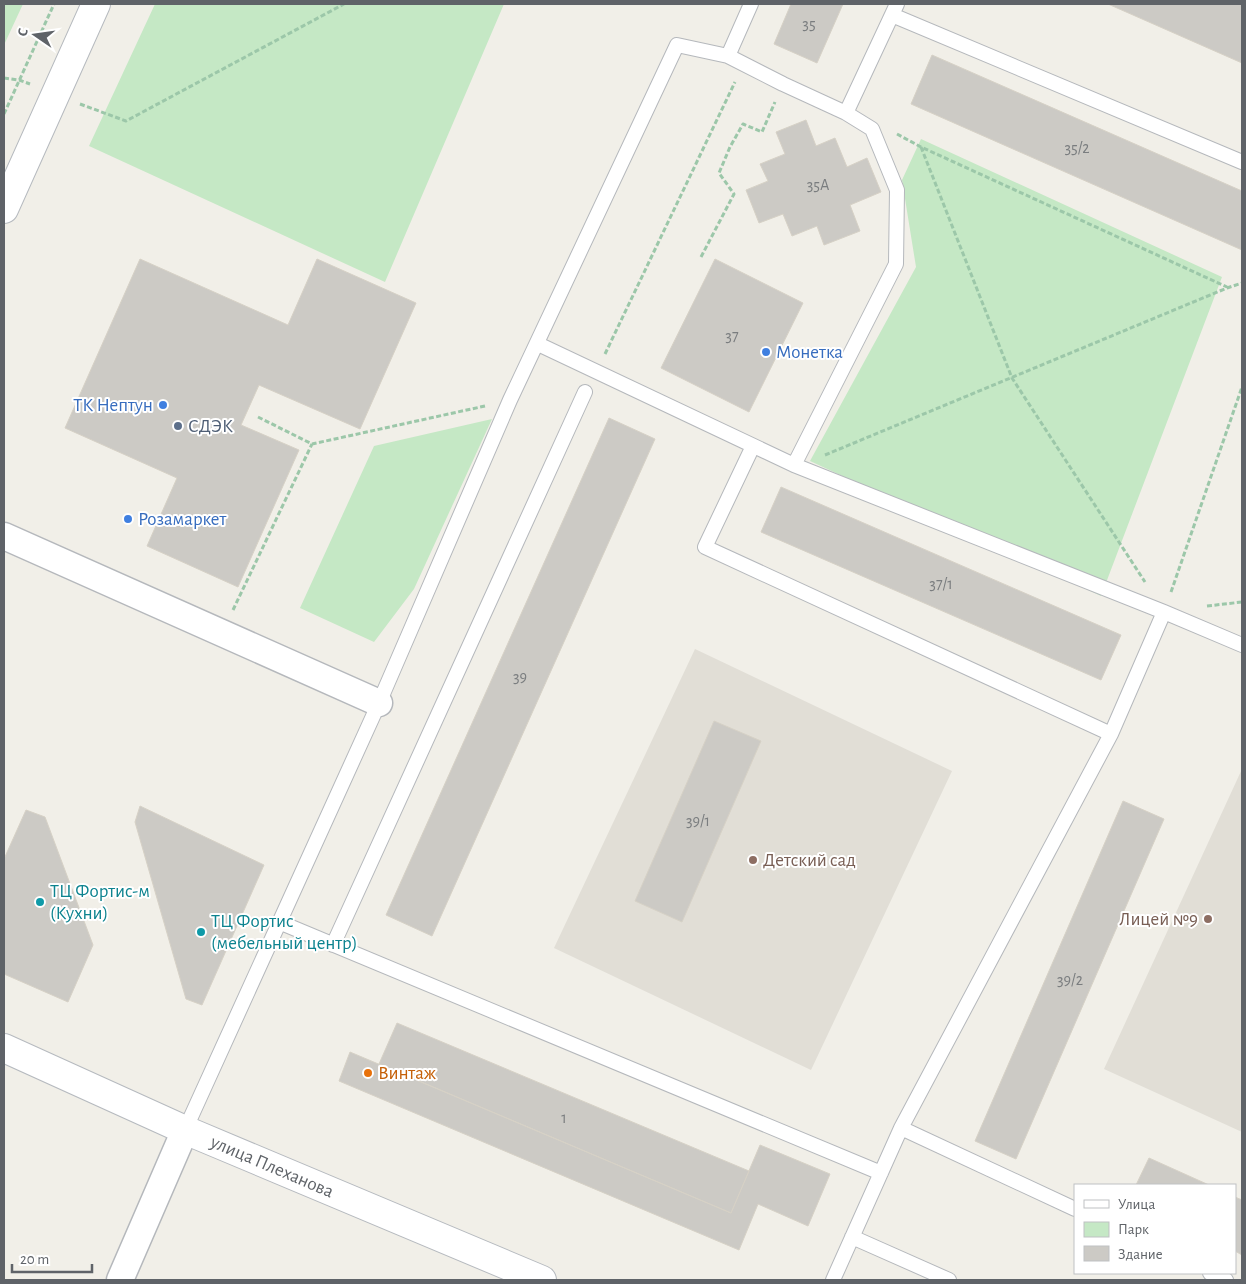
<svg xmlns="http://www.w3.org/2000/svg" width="1246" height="1284" font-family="'Alegreya Sans',sans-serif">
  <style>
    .education { fill: #e1ded6 }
    .green { fill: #c5e8c5 }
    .building { fill: #cccac5; stroke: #d6d1c6 }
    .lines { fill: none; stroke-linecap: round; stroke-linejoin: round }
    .lane-casing { stroke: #b5b8bc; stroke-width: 16 }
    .street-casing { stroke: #b5b8bc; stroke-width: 29 }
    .secondary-casing { stroke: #b6babf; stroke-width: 30 }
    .path { stroke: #9cc7a9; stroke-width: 3; stroke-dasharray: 5 2.5; stroke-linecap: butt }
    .lane { stroke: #fff; stroke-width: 14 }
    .street { stroke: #fff; stroke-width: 26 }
    .secondary { stroke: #fff; stroke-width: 28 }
    .shop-dot { fill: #3f7fe0; stroke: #fff; stroke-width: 2 }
    .service-dot { fill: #5c6f8a; stroke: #fff; stroke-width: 2 }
    .education-dot { fill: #8d6e63; stroke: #fff; stroke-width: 2 }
    .culture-dot { fill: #0f9aa8; stroke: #fff; stroke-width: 2 }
    .food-dot { fill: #e8710a; stroke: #fff; stroke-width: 2 }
    .labels { text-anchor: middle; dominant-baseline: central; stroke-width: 4; stroke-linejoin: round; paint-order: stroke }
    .number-label { font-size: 16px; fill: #7a7d7f }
    .shop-label { font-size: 19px; fill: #366cbe; stroke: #fff; text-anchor: start }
    .service-label { font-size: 19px; fill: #4e5e75; stroke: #fff; text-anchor: start }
    .education-label { font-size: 19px; fill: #785e54; stroke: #fff; text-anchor: start }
    .culture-label { font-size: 19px; fill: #0d838f; stroke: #fff; text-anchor: start }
    .food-label { font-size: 19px; fill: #c56008; stroke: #fff; text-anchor: start }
    .street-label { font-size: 19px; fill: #5f6368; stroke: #fff }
  </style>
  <rect width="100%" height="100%" fill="#f1efe8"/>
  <path class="education" d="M695,649L952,771L811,1070L554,948Z
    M1242,769V1132L1104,1069Z"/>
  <path class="green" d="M4,4H23L4,45Z
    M155,4H504L385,282L89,146Z
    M921,139L1222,277L1101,596L810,461L916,267L902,180Z
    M492,419L414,589L374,642L300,608L374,446Z"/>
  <path class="building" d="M791,4H843L817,63L774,44Z
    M1108,4H1242V63Z
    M932,55L1242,191V250L911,104Z
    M806,120L816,146L835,138L847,167L867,158L881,192L850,205L860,231L824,245L817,226L792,236L783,214L759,223L746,190L768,181L760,164L785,154L776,132Z
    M140,259L288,325L317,259L416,303L360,429L259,385L241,425L299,450L238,587L147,546L177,478L65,428Z
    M715,259L803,303L749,412L661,368Z
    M609,418L655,439L432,936L386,915Z
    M781,487L1121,635L1101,680L761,532Z
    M714,721L761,741L682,922L635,901Z
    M1123,801L1164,819L1016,1159L975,1141Z
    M140,806L264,865L202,1005L186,999L135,822Z
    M26,810L45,817L93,945L68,1002L4,974V859Z
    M397,1023L749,1171L731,1213L379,1064Z
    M350,1052L731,1213L760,1145L830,1174L808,1226L758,1204L739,1250L339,1081Z
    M1149,1158L1209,1185H1136Z
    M1235,1197L1242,1200V1255L1235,1251Z"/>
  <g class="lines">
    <g class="lane-casing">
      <path id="lane" d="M892,15L1242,162
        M728,56L783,84L846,113L872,129L897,190L896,264L794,465
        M846,113L897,4
        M538,344L794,465L1164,612L1242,645
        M753,446L705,547L1111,734
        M279,922L881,1173
        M333,945L585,392
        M901,1128L1075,1209
        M185,1130L379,703L510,400L677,45L728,56L751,4
        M852,1237L949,1280
        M1210,1273L1226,1280
        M833,1280L901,1128L1111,734L1164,612"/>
    </g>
    <g class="street-casing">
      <path id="street" d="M4,536L379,703
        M120,1280L185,1130"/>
    </g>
    <g class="secondary-casing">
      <path id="secondary" d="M4,209L96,4
        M4,1048L185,1130L542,1280"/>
    </g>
    <path class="path" d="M4,78L19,80L30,84
      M80,104L126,121L344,4
      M4,114L54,4
      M897,134L921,147L1227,287
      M921,147L1012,378L1145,582
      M701,257L734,194L719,173L730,147L743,124L762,132L775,102
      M605,354L735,82
      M258,417L312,444L485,406
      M825,455L1227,288L1242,283
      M1171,592L1242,387
      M1207,606L1242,602
      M233,610L312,444"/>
    <use href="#lane" class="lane"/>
    <use href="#street" class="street"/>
    <use href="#secondary" class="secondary"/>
  </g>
  <g class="shop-dot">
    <circle cx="766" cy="352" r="5"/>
    <circle cx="163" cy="405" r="5"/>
    <circle cx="128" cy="519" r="5"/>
  </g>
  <circle class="service-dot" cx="178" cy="426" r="5"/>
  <g class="education-dot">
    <circle cx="753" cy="860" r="5"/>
    <circle cx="1208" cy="919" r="5"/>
  </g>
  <g class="culture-dot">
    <circle cx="40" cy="902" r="5"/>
    <circle cx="201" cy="932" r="5"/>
  </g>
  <circle class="food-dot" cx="368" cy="1073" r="5"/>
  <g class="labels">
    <g class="number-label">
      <text x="809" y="24">35</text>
      <text x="1077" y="148">35/2</text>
      <text x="818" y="185">35А</text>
      <text x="732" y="336">37</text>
      <text x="941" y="584">37/1</text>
      <text x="520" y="677">39</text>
      <text x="698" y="821">39/1</text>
      <text x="1070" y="980">39/2</text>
      <text x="564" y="1118">1</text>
    </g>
    <g class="shop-label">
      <text x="776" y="352">Монетка</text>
      <text x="153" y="405" text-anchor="end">ТК Нептун</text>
      <text x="138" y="519">Розамаркет</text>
    </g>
    <g class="service-label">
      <text x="188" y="426">СДЭК</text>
    </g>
    <g class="education-label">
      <text x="763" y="860">Детский сад</text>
      <text x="1198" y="919" text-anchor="end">Лицей №9</text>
    </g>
    <g class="culture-label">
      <text x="50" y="891">ТЦ Фортис-м<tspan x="50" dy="22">(Кухни)</tspan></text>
      <text x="211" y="921">ТЦ Фортис<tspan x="211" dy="22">(мебельный центр)</tspan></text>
    </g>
    <g class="food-label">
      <text x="378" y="1073">Винтаж</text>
    </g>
    <g class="street-label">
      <text transform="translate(272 1167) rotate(23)">улица Плеханова</text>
    </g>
  </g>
  <rect width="1246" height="1284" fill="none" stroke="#5f6368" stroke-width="10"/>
  <rect x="1074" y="1184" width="162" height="90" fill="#ffffff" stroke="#bfc1c3"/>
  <rect x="1084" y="1200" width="25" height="8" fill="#ffffff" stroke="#bfc1c3"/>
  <text x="1118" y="1209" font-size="15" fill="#5f6368">Улица</text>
  <rect x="1084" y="1222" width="25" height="15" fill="#c5e8c5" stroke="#bfc1c3"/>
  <text x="1118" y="1234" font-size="15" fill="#5f6368">Парк</text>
  <rect x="1084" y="1246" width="25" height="15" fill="#cccac5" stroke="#bfc1c3"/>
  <text x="1118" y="1259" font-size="15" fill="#5f6368">Здание</text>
  <g transform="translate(35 35) rotate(283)" stroke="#ffffff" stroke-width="4" paint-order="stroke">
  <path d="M0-4L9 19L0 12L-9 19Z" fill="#5f6368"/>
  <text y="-8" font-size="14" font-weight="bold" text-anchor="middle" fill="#5f6368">С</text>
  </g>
  <path d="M12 1264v8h80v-8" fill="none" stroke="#5f6368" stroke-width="2.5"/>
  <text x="20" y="1264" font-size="15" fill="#5f6368" stroke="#ffffff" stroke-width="4" paint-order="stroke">20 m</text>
</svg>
